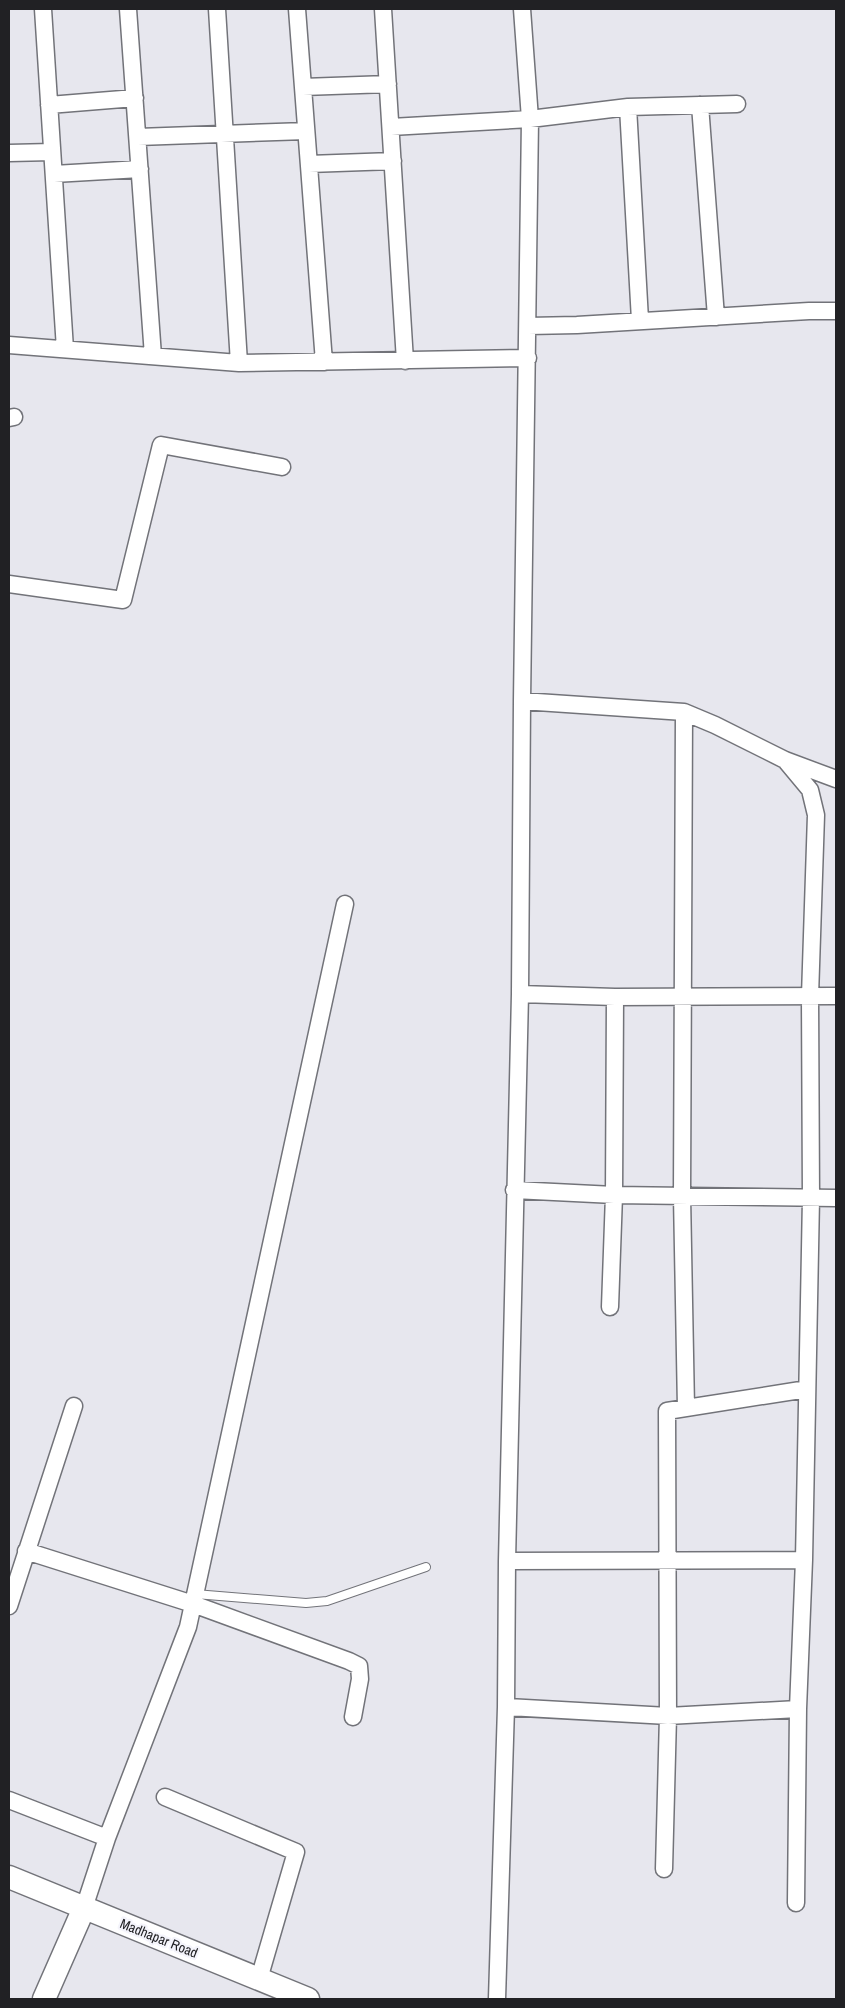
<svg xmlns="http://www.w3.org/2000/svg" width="845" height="2008" font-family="'Archivo Narrow',sans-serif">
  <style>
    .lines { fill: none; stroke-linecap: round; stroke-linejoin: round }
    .lane-casing { stroke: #727379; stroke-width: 10 }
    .street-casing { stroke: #727379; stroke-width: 19 }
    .secondary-casing { stroke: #727379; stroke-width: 25 }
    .lane { stroke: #fff; stroke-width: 8 }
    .street { stroke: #fff; stroke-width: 16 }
    .secondary { stroke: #fff; stroke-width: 22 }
    .labels { text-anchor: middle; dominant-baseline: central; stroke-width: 4.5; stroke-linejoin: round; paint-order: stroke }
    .street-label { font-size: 14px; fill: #212124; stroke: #f4f4fb }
  </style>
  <rect width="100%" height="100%" fill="#e7e7ee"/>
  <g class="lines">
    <g class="lane-casing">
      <path id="lane" d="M195,1594L306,1603L327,1601L426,1567"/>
    </g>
    <g class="street-casing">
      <path id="street" d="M43,9L65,349
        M128,9L153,356
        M217,9L239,363
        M297,9L324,362
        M383,9L405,361
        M303,87L388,84
        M49,105L135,98
        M700,105L716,317
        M628,107L640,320
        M391,127L530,119L628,107L737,104
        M138,137L306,131
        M9,153L52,152
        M309,164L393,161
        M54,174L140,169
        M528,326L577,325L809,311H836
        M9,345L239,363L528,358
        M9,418L14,417
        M9,584L123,600L161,445L282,467
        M522,701L684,712L715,725L785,760L836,779
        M684,712L682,1196L686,1408
        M785,760L810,790L816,815L810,996L811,1198L804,1560L798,1709L796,1903
        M520,994L615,997L836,996
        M514,1190L614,1195L836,1198
        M610,1307L614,1195L615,997
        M26,1551L193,1604L349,1661L359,1666L360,1679L353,1717
        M507,1561L804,1560
        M9,1606L74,1406
        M506,1707L668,1716L798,1709
        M165,1797L296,1852L259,1979
        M9,1800L107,1838
        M664,1869L668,1716L667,1411L807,1389
        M84,1908L107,1838L188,1627L345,904
        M497,1999L506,1707L507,1561L520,994L522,701L530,119L522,9"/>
    </g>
    <g class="secondary-casing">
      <path id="secondary" d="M9,1877L308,1999
        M44,1999L84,1908"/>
    </g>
    <use href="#lane" class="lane"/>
    <use href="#street" class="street"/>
    <use href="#secondary" class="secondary"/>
  </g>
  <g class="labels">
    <g class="street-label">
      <text transform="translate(159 1938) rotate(22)">Madhapar Road</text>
    </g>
  </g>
  <rect width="845" height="2008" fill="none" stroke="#212124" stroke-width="20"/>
</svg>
